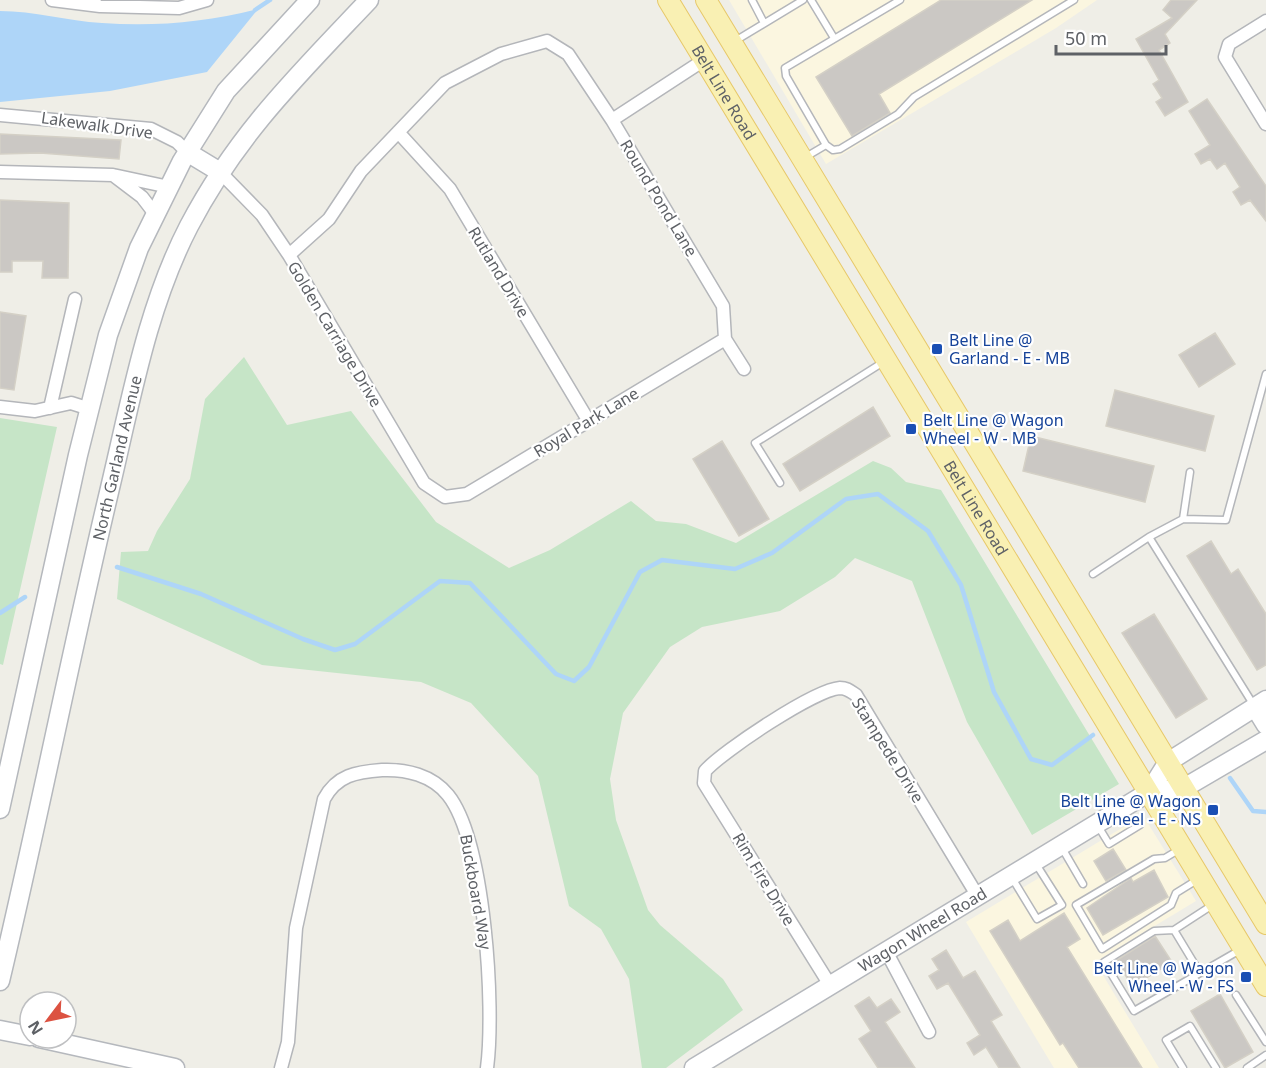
<svg xmlns="http://www.w3.org/2000/svg" width="1266" height="1068" font-family="'Noto Sans',sans-serif">
  <style>
    .commercial { fill: #fbf6e0 }
    .green { fill: #c6e5c7 }
    .water { fill: #aed5f8 }
    .lines { fill: none; stroke-linecap: round; stroke-linejoin: round }
    .stream { stroke: #aed5f8; stroke-width: 4.5 }
    .building { fill: #cbc8c4; stroke: #d4d0c6; stroke-width: 1.5 }
    .lane-casing { stroke: #b4b6ba; stroke-width: 9 }
    .street-casing { stroke: #b4b6ba; stroke-width: 15 }
    .secondary-casing { stroke: #b5b8bd; stroke-width: 21 }
    .primary-casing { stroke: #e7c869; stroke-width: 22 }
    .lane { stroke: #fff; stroke-width: 6 }
    .street { stroke: #fff; stroke-width: 12 }
    .secondary { stroke: #fff; stroke-width: 18 }
    .primary { stroke: #f9f0b3; stroke-width: 20 }
    .transit-dot { fill: #1a4fb4; stroke: #fff; stroke-width: 2 }
    .labels { text-anchor: middle; dominant-baseline: central; stroke-width: 4.5; stroke-linejoin: round; paint-order: stroke }
    .street-label { font-size: 16px; fill: #5e6166; stroke: #fff }
    .transit-label { font-size: 16px; fill: #164399; stroke: #fff; text-anchor: start }
  </style>
  <rect width="100%" height="100%" fill="#efeee7"/>
  <path class="commercial" d="M729,0H1097L1056,28L826,164Z
    M1140,817H1144L1196,901L1095,962L1159,1068H1054L966,922Z"/>
  <path class="green" d="M244,357L287,425L351,411L436,522L509,568L550,550L631,501L656,521L686,524L736,543L873,461L891,468L906,482L941,490L1119,784L1032,835L967,722L912,581L855,558L835,577L780,611L702,627L670,647L623,713L610,779L616,820L648,910L660,925L723,979L743,1010L666,1068H642L629,979L601,929L569,906L538,776L471,703L421,682L262,665L117,599L121,552L148,551L157,531L190,479L205,399Z
    M0,418L57,427L3,665L0,664Z"/>
  <path class="water" d="M258,9L207,72L110,91L0,102V11C34,11 67,21 102,23C155,27 207,22 258,9Z"/>
  <g class="lines">
    <path class="stream" d="M255,10L270,0
      M117,567L201,594L303,639L335,650L355,644L440,581L470,583L556,674L574,681L589,667L640,572L662,560L735,569L772,553L846,499L878,494L928,531L961,585L994,692L1031,759L1052,765L1093,735
      M0,613L25,597
      M1230,778L1253,811L1266,812"/>
  </g>
  <path class="building" d="M941,0H1032L879,94L890,113L852,136L816,77Z
    M1171,0H1197L1165,34L1170,43L1159,50L1188,102L1165,116L1156,102L1162,98L1153,84L1159,80L1136,39L1172,18L1163,10Z
    M1207,99L1266,186V221L1250,200L1241,205L1233,192L1240,187L1225,163L1217,169L1210,159L1201,164L1195,154L1210,145L1189,111Z
    M0,134L121,140L119,159L40,153L0,154Z
    M0,200L69,203L68,278H42L43,261H12V272H0Z
    M0,312L26,316L14,390L0,388Z
    M1215,333L1235,364L1199,387L1179,355Z
    M1115,390L1214,416L1205,451L1106,426Z
    M873,407L890,436L800,491L783,464Z
    M1031,436L1154,466L1145,502L1023,471Z
    M722,441L769,519L739,536L693,459Z
    M1211,541L1231,574L1238,569L1266,614V665L1257,670L1187,556Z
    M1154,614L1207,699L1176,718L1122,633Z
    M1113,849L1126,870L1106,881L1094,861Z
    M1154,870L1168,897L1103,935L1087,908L1131,878L1133,882Z
    M1064,913L1080,939L1067,947L1142,1068H1079L1063,1043L1060,1045L990,931L1008,920L1020,941Z
    M1155,936L1172,962L1132,987L1117,960Z
    M946,950L963,978L975,971L1002,1015L991,1021L1020,1068H999L986,1047L974,1055L967,1043L980,1035L948,983L937,989L929,976L939,970L932,959Z
    M1220,994L1253,1052L1225,1068L1191,1011Z
    M869,997L877,1008L891,999L900,1012L885,1022L915,1068H878L859,1039L871,1031L855,1006Z"/>
  <g class="lines">
    <g class="lane-casing">
      <path id="lane" d="M752,0L764,23
        M811,0L834,38
        M735,41L803,0
        M826,145L786,76L785,68L900,0
        M804,158L826,145L833,150L840,149L898,114L914,97L1074,0
        M780,483L755,443L885,361
        M1183,519L1190,472
        M1149,537L1183,519L1226,520L1266,374
        M1093,574L1149,537L1253,704
        M1098,826L1109,844L1140,825
        M1062,848L1083,884
        M1180,849L1165,858L1154,859L1076,905L1102,949L1171,905L1176,893L1197,880
        M1012,878L1037,919L1062,905L1036,864
        M1174,930L1154,931L1104,962L1134,1011L1240,950
        M1200,973L1174,930L1214,904
        M1236,995L1266,1042
        M1183,1068L1166,1040L1190,1026L1216,1068
        M1247,1068L1266,1055"/>
    </g>
    <g class="street-casing">
      <path id="street" d="M52,0L100,6L179,8L207,0
        M1266,21L1229,44L1225,57L1266,124
        M0,115L151,129L177,142L187,152
        M612,120L704,60
        M398,132L450,189L588,420
        M0,172L113,175
        M220,172L262,215L289,255L424,483L445,497L467,494L725,339
        M155,214L142,197L113,175L169,187
        M289,255L329,219L361,171L445,83L501,54L547,41L568,54L612,120L723,306L725,339L744,369
        M0,407L35,411L71,403L90,409
        M50,408L75,299
        M886,951L929,1032
        M830,985L704,783L705,771C723,751 814,690 840,688C847,688 850,691 856,695L977,895
        M281,1068L288,1042L296,928L324,799C337,775 356,772 382,770C406,769 432,775 448,795C485,841 495,1008 487,1068"/>
    </g>
    <g class="secondary-casing">
      <g id="secondary">
        <path d="M187,152L220,172"/>
        <path d="M1255,707L1266,725"/>
        <path d="M1149,792L1168,762L1266,700"/>
        <path d="M0,809L78,455L108,335L139,248L182,161L226,91L310,0"/>
        <path id="s1" d="M0,981C39,817 71,652 110,488C131,400 147,307 189,226C237,134 299,74 369,0"/>
        <path d="M0,1030L30,1036"/>
        <path d="M39,1038L175,1068"/>
        <path id="s2" d="M694,1068L1149,792L1184,788L1266,740"/>
      </g>
    </g>
    <g class="primary-casing">
      <g id="primary">
        <path id="s3" d="M668,0L1266,986"/>
        <path d="M706,0L1266,924"/>
      </g>
    </g>
    <use href="#lane" class="lane"/>
    <use href="#street" class="street"/>
    <use href="#secondary" class="secondary"/>
    <use href="#primary" class="primary"/>
  </g>
  <g class="transit-dot">
    <rect x="931" y="343" width="12" height="12" rx="3"/>
    <rect x="905" y="423" width="12" height="12" rx="3"/>
    <rect x="1207" y="804" width="12" height="12" rx="3"/>
    <rect x="1240" y="971" width="12" height="12" rx="3"/>
  </g>
  <g class="labels">
    <g class="street-label">
      <text stroke="none"><textPath href="#s3" startOffset="108">Belt Line Road</textPath></text>
      <text transform="translate(97 125) rotate(8)">Lakewalk Drive</text>
      <text transform="translate(659 198) rotate(59)">Round Pond Lane</text>
      <text transform="translate(499 272) rotate(59)">Rutland Drive</text>
      <text transform="translate(335 334) rotate(59)">Golden Carriage Drive</text>
      <text transform="translate(586 422) rotate(-31)">Royal Park Lane</text>
      <text stroke="none"><textPath href="#s1" startOffset="536">North Garland Avenue</textPath></text>
      <text stroke="none"><textPath href="#s3" startOffset="594">Belt Line Road</textPath></text>
      <text transform="translate(888 750) rotate(58)">Stampede Drive</text>
      <text transform="translate(764 879) rotate(59)">Rim Fire Drive</text>
      <text transform="translate(476 892) rotate(80)">Buckboard Way</text>
      <text stroke="none"><textPath href="#s2" startOffset="267">Wagon Wheel Road</textPath></text>
    </g>
    <g class="transit-label">
      <text x="949" y="340">Belt Line @<tspan x="949" dy="18">Garland - E - MB</tspan></text>
      <text x="923" y="420">Belt Line @ Wagon<tspan x="923" dy="18">Wheel - W - MB</tspan></text>
      <text x="1201" y="801" text-anchor="end">Belt Line @ Wagon<tspan x="1201" dy="18">Wheel - E - NS</tspan></text>
      <text x="1234" y="968" text-anchor="end">Belt Line @ Wagon<tspan x="1234" dy="18">Wheel - W - FS</tspan></text>
    </g>
  </g>
  <g transform="translate(48 1020) rotate(238)"><circle r="28" fill="#ffffff" stroke="#bfc0c2" stroke-width="1.5"/>
  <path d="M0-4.5L10 22L0 15L-10 22Z" fill="#dc5241"/>
  <text y="-9" font-size="16" font-weight="bold" text-anchor="middle" fill="#5e6166">N</text>
  </g>
  <path d="M1056 45v9h110v-9" fill="none" stroke="#5e6166" stroke-width="3"/>
  <text x="1065" y="45" font-size="18" fill="#5e6166" stroke="#ffffff" stroke-width="4.5" paint-order="stroke">50 m</text>
</svg>
